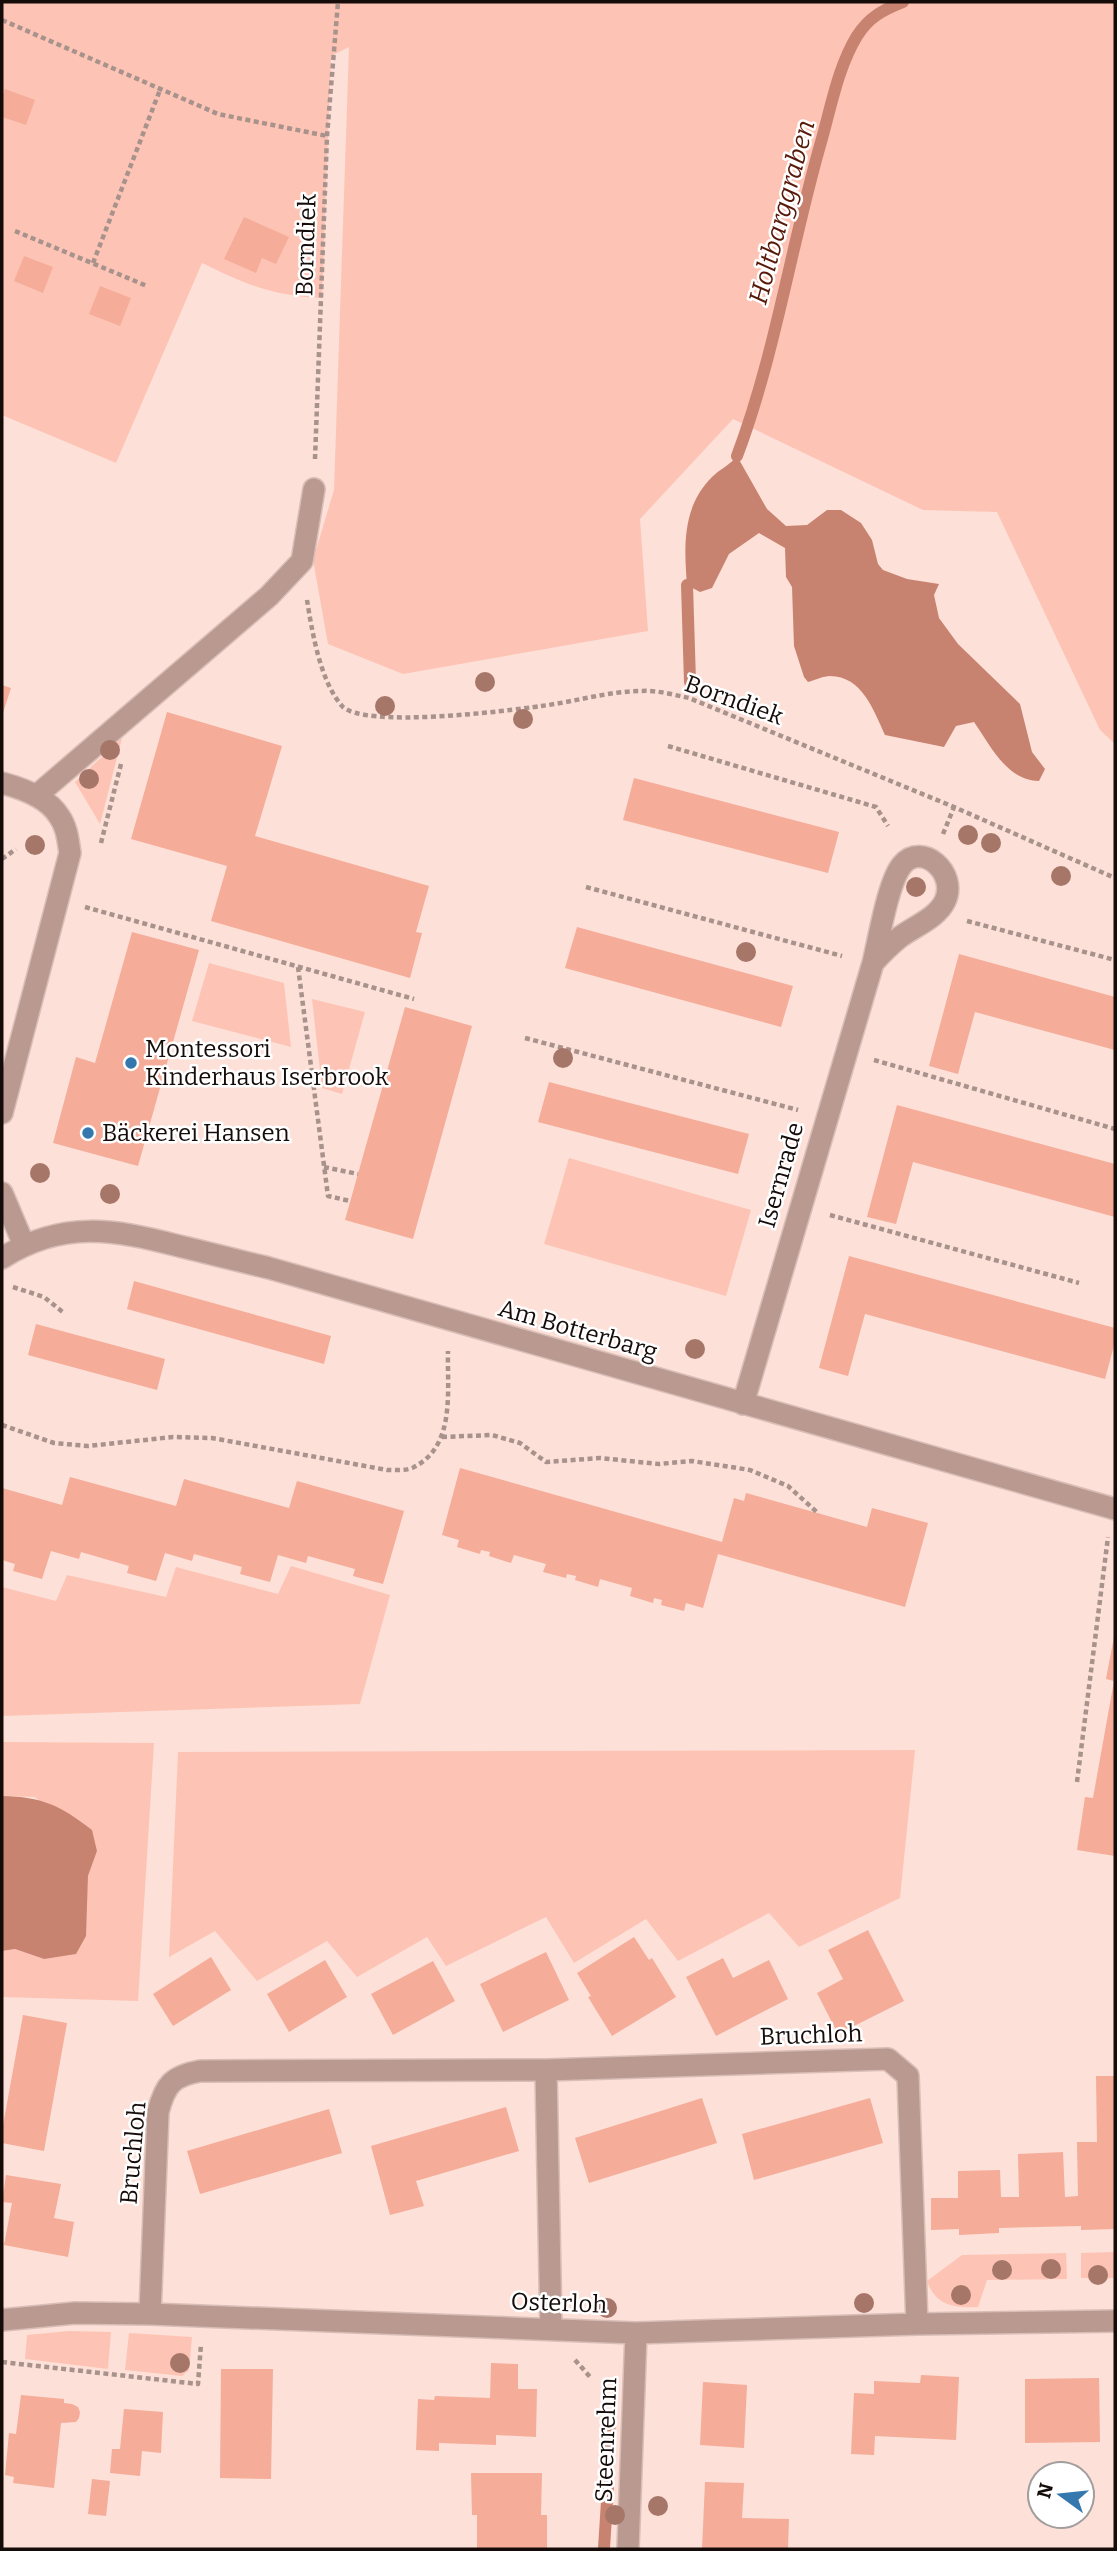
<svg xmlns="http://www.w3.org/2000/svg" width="1117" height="2551" font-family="Bitter,serif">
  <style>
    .green { fill: #fdc4b5 }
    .water { fill: #c88370 }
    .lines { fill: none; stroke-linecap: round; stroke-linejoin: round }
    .stream { stroke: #c88370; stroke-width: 12 }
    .building { fill: #f5ac99 }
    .minor-casing { stroke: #d8beb7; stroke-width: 24 }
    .path { stroke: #a8928c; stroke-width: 4.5; stroke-dasharray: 5 3.5; stroke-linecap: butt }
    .minor { stroke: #b99990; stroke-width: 21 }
    .tree { fill: #a67669 }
    .poi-dot { fill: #3578ae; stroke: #fff; stroke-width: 2.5 }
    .labels { text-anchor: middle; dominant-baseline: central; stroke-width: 5; stroke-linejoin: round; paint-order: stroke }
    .street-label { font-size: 24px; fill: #150c09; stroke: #fff }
    .poi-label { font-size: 24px; fill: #150c09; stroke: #fff; text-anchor: start }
    .water-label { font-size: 26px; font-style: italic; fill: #571807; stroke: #fff }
  </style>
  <rect width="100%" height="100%" fill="#fde0d8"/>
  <path class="green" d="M2,2H1115V744L1100,730L997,512L923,510L733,419L640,519L648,631L403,674L328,644L313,560L334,490L349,47L331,56L322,298C273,296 245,284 202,263L116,463L2,415Z
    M122,738L100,824L75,782Z
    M209,963L284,983L291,1047L192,1021Z
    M312,999L365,1012L342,1094L322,1088Z
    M569,1158L751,1210L726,1296L544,1244Z
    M291,1566L390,1595L360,1704L2,1716V1587L56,1601L67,1575L166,1597L176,1567L278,1594Z
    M2,1742L154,1743L138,2001L2,1997V1951L15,1949L44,1959L86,1905L88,1876L97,1851L35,1797L2,1796Z
    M915,1750L900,1898L799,1947L769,1913L678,1961L646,1919L574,1963L546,1917L446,1966L427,1937L357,1977L327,1941L257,1981L215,1931L169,1957L178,1752Z
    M1115,2252V2278H1081V2253Z
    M1066,2253L1067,2279L987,2280L978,2307C954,2308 936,2306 927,2281L962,2255Z
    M69,2331L111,2332L108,2369L25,2359L27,2335Z
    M129,2333L192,2337L189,2370L182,2376L125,2370Z"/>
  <path class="water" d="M737,456L767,509L786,526L807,525L827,510H841L861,523L872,540L878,564L883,570L907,579L939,584L934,595L939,618L958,644L1020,704L1032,752L1045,769L1039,781C1006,780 991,746 974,722L956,726L944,747L885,735C874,711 862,676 830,676C824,676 815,680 808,682L804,677L794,646L792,587L786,577L785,548L759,533L729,554L712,588L700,592L687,585C684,546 682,507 712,477C720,469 730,465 737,456Z
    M2,1796C42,1797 60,1805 92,1830L97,1851L88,1876L86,1936L76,1954L44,1959L15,1949L2,1951Z"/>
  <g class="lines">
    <path class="stream" d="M737,456C775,355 791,246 821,142C831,107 838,67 857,36C869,17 883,10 903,2
      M687,585L690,682
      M608,2454L610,2419
      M604,2548L608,2486"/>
  </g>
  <path class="building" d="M5,89L35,100L26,125L2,117V97Z
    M244,217L289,237L276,264L262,258L256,273L224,259Z
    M24,256L53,267L43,293L14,281Z
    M100,286L131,298L120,326L89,314Z
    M2,685L11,688L2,716Z
    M167,712L282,746L255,836L429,886L416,932L422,933L410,978L211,921L227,866L131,839Z
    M634,778L839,832L828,873L623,820Z
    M577,927L793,986L781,1027L565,968Z
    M132,932L199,950L138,1166L53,1143L76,1057L95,1063Z
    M959,954L1115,997V1050L975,1012L958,1074L929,1066Z
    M405,1007L472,1026L413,1239L345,1220Z
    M549,1082L749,1134L738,1174L538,1122Z
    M897,1105L1115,1164V1217L913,1162L896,1224L867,1217Z
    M849,1256L1115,1328V1342L1105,1379L865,1314L848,1376L819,1368Z
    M134,1281L331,1336L324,1364L127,1309Z
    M36,1324L165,1359L157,1390L28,1355Z
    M460,1468L722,1542L734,1498L744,1501L746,1493L867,1527L872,1508L928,1523L905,1607L718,1554L703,1608L686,1603L684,1611L661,1605L662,1600L654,1598L653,1603L630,1596L632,1588L600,1579L598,1587L575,1580L576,1576L567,1574L566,1578L543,1572L546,1564L514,1555L511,1563L489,1556L490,1552L481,1550L480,1554L457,1547L459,1540L442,1535Z
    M70,1477L176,1506L184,1479L289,1508L297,1481L404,1511L383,1584L353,1576L355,1569L308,1556L306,1563L278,1555L270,1582L240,1574L242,1567L194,1554L192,1561L165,1553L156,1581L127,1573L129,1566L81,1552L79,1559L51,1551L42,1579L13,1571L15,1564L2,1560V1488L62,1505Z
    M1114,1637H1115V1856L1077,1850L1085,1797L1093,1798L1114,1681L1106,1679Z
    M868,1930L904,2001L838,2034L817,1993L843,1979L828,1950Z
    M634,1937L649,1960L652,1958L676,1997L612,2036L588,1997L591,1996L577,1973Z
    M546,1952L569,2000L503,2032L480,1984Z
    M211,1957L231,1990L173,2026L153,1994Z
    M723,1958L733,1978L769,1960L788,1999L716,2036L686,1977Z
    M325,1960L347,1997L289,2032L267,1994Z
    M433,1961L455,2001L393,2035L371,1994Z
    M23,2015L67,2023L44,2151L2,2143V2131Z
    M1096,2076H1115V2229L1081,2230V2226L999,2228V2233L959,2235V2229L931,2230V2198H958V2171L1000,2170L1001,2197H1019L1018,2154L1063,2152L1065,2197L1078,2196L1077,2142H1097Z
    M702,2098L717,2143L589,2183L575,2138Z
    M870,2098L883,2143L754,2180L742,2134Z
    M506,2107L519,2151L416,2181L424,2206L390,2215L371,2146Z
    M329,2109L342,2153L200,2194L187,2151Z
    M6,2175L61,2184L54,2218L74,2222L68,2257L4,2245L12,2203L2,2202Z
    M491,2363L518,2364V2389H537L536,2437L496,2435V2445L439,2443V2451L416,2450L418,2399L434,2400L435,2396L490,2398Z
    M221,2369H273L271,2479L220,2478Z
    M921,2375L959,2377L956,2440L875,2436L874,2455L851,2454L854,2393L874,2394V2381L920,2383Z
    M1099,2378L1100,2442L1025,2443V2379Z
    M703,2382L747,2385L744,2448L700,2445Z
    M21,2395L64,2399V2403L72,2404L78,2407L80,2412L79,2418L76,2422L61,2423L54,2488L13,2483L14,2477L5,2475L9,2433L16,2434Z
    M124,2409L163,2412L161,2453L142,2451L140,2476L110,2473L112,2449H120Z
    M471,2473H542L541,2515H547V2549H477V2515H472Z
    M92,2479L110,2481L106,2516L88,2514Z
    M705,2482L744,2483L742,2518L789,2519L788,2549H702Z"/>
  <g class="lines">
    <g class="minor-casing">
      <path id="minor" d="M2,783C21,788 48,798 59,816C67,827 68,840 70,853L2,1113
        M36,796L269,596L302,561L314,489
        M2,1193L24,1245
        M2,1258C62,1220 114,1229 179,1246C209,1253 239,1261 269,1268L1115,1509
        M743,1404L873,963C882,953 890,945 900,937C915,926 937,918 945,901C958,873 922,841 902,865C888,882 879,939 873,963
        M546,2070L551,2329
        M150,2314L158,2112C165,2085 172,2076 200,2071L546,2070L888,2059L908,2076L917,2324
        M2,2320L75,2313L150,2314L636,2333L917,2324L1115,2321
        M628,2549L636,2333"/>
    </g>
    <path class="path" d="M2,20L218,114L327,136
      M15,231L147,286
      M93,263L160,90
      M315,459L327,136L338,2
      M307,600C312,631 320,681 342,706C363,729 507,711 541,706C574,702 609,691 642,691C657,690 674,695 689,698L954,807L1115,878
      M668,746L876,807L888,826
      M943,834L954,807
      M101,843L121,764
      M2,859L16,849
      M586,887L842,956
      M85,907L414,999
      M967,921L1115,960
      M298,967L328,1196L350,1201
      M525,1038L798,1110
      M874,1060L1115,1129
      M324,1167L358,1174
      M830,1215L1079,1283
      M13,1287L44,1297L64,1313
      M2,1425L54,1443L88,1446L173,1437L212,1438L387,1470C395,1470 408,1471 414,1467C456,1446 447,1390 448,1351
      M442,1437L492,1435L520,1443L546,1462L600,1458L659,1464L692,1461L750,1470L788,1486L819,1514
      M1077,1782L1108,1537
      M575,2360L592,2379
      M2,2362L198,2384L201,2344"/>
    <use href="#minor" class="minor"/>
  </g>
  <g class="tree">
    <circle cx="485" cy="682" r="10"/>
    <circle cx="385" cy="706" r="10"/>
    <circle cx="523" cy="719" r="10"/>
    <circle cx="110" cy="750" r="10"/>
    <circle cx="89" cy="779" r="10"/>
    <circle cx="968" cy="835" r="10"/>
    <circle cx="991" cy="843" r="10"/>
    <circle cx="35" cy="845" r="10"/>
    <circle cx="1061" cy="876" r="10"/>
    <circle cx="916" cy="887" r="10"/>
    <circle cx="746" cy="952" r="10"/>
    <circle cx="563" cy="1058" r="10"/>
    <circle cx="40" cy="1173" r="10"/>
    <circle cx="110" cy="1194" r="10"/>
    <circle cx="695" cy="1349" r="10"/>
    <circle cx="1051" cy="2269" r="10"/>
    <circle cx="1002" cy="2270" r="10"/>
    <circle cx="1098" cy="2275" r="10"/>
    <circle cx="961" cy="2295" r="10"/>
    <circle cx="864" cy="2303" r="10"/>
    <circle cx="607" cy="2308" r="10"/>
    <circle cx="180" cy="2363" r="10"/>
    <circle cx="658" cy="2506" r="10"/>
    <circle cx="615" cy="2515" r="10"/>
  </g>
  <g class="poi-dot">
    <circle cx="131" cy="1063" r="7"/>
    <circle cx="88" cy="1133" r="7"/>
  </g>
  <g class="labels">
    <g class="street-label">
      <text transform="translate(306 245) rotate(-88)">Borndiek</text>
      <text transform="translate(734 700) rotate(20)">Borndiek</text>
      <text transform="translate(781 1175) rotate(-74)">Isernrade</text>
      <text transform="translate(578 1330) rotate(16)">Am Botterbarg</text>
      <text transform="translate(811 2035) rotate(-2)">Bruchloh</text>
      <text transform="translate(133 2153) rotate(-85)">Bruchloh</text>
      <text transform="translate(559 2303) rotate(2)">Osterloh</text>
      <text transform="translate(606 2440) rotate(-88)">Steenrehm</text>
    </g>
    <g class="poi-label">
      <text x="145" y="1049">Montessori<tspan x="145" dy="28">Kinderhaus Iserbrook</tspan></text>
      <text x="102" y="1133">Bäckerei Hansen</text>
    </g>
    <g class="water-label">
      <text transform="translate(782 212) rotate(-75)">Holtbarggraben</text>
    </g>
  </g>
  <rect width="1117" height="2551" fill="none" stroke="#150c09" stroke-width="7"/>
  <g transform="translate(1061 2495) rotate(285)"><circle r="33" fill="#ffffff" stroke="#a19e9d" stroke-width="2"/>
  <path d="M0-5L12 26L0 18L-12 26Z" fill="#3578ae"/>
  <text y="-10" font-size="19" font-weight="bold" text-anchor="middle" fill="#150c09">N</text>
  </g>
</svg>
